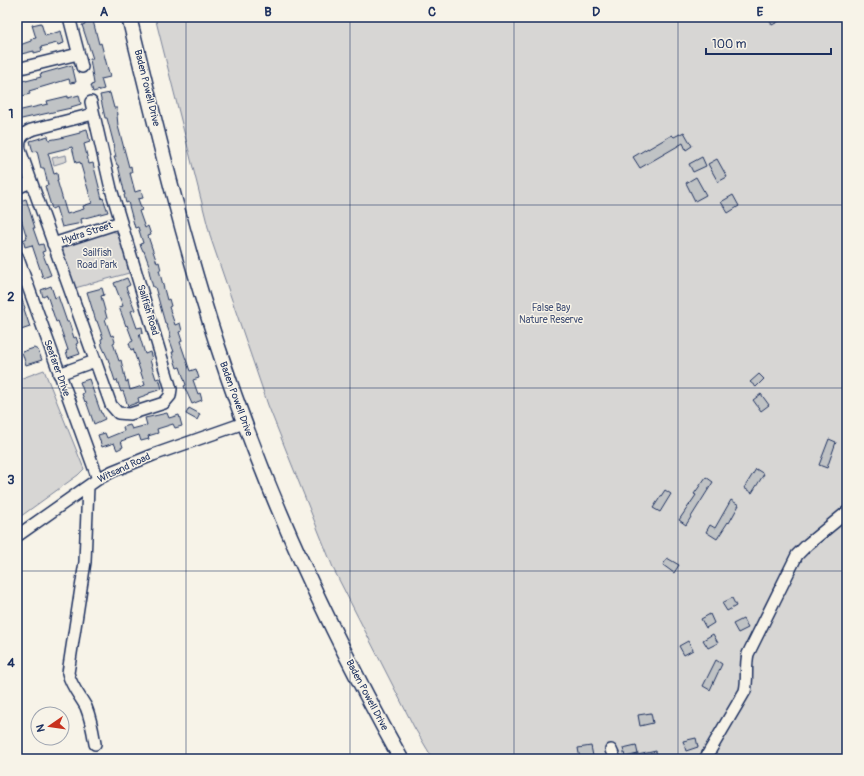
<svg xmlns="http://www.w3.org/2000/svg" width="864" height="776" font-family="Pangolin,sans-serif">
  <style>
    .green { fill: #d7d6d4; stroke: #798299 }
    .building { fill: #c0c3c5; stroke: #1b2f5e; fill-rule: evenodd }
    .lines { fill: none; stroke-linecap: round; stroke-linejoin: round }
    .minor-casing { stroke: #1b2f5e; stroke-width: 14 }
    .major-casing { stroke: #1b2f5e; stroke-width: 17 }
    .minor { stroke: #f7f3e8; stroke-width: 11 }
    .major { stroke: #f7f3e8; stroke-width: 14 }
    .grid { fill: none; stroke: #1b2f5e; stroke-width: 1; stroke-opacity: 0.55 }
    .labels { text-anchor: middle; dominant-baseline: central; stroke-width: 3; stroke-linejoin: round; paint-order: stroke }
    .street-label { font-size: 10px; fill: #1b2f5e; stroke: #f7f3e8 }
    .park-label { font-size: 10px; fill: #415076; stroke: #f7f3e8 }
    .neatline { fill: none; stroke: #1b2f5e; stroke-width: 1.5 }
    .grid-label { font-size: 13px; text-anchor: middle; font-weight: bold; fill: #1b2f5e }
  </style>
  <rect width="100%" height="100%" fill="#f7f3e8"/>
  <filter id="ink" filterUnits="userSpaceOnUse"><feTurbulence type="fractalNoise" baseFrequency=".025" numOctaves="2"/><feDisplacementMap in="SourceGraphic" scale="8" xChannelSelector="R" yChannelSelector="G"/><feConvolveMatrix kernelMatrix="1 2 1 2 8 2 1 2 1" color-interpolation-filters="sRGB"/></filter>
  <g filter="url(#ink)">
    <path class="green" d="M155,17H847V759H433L414,727L334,570L268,405L211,239Z
      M66,155L67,161L54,165L52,158Z
      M111,231L118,233L125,255L129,273L75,288L63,256V249L68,244Z
      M44,370L84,469L78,475L17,519V380Z"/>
    <path class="building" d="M84,17H92L99,44L101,43L110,77L101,79L104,89L93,92L91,85L94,84L90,59H93L82,25L85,24Z
      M768,17H787L772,25Z
      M41,23L45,36L61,31L64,43L58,45L57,43L41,47L42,51L34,53V51L17,55V46L31,41V39L36,38L32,25Z
      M72,65L76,82L70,83L69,79L29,91L30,94L22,96L19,82L26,80V81L41,77L40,74Z
      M110,93L114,108H117L118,115H117L118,126L129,167L131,166L132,173H130L135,192L141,190L143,198L138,199L142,210L139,211L145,228L148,226L151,235L148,236L157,263L159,262L161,270H159L167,300L169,299L171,306L169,307L175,325L180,323L182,331L179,332L182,341L180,342L190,371L196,369L199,378L193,380L198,394L200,393L202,400L192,404L184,386L186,385L180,367L177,368L175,362L172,352H174L169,338L171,337L166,323H165L155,287H153L151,280L148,266L149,265L144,251H143L140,244L143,243L138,227L135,228L128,202L126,203L124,195H125L118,165H117L114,157H116L113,145H114L107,118H105L100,95Z
      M79,95L81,104L71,107V108L17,120V111L48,104L47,101L68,96V98Z
      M87,129L90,142L84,144L89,164L93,163L102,199L103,198L108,212L81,219L82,223L62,227L56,207L52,209L47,193L45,186L48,185L44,168H41L37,151L33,152L30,141L48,136L49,140L60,138L80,133V131ZM72,147L76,163L80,162L92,203L83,206L84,209L67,214L57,180H58L57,173L54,174L48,153Z
      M684,132L692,146L686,150L683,143L640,168L633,157L648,148V149L672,135L674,137Z
      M702,157L706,166L693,172L689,164Z
      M717,159L727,177L718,182L708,164Z
      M696,177L706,195L695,201L686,183Z
      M733,195L739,206L728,213L721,202Z
      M26,199L35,228H33L39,245L43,244L45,251L42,252L51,275L43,278L32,245L25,247L23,240L27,238L17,206V202Z
      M127,278L130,285L126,287L135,310L131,311L137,328L142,327L143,333L139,334L145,354L150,352L152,359L150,360L156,379L159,378L162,389L149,393V394L138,398L139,402L128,406L123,391L121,392L117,380L115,381L108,359L102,346L101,339L103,338L97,321H96L87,292L102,288L104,295L101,296L107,318L105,319L111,336L113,335L115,342L113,343L119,361L121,360L126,382L128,381L130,390L145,385L133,349L131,350L129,343L133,341L127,325L126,326L119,307L123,306L114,283Z
      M51,286L55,298L58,296L67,322H69L74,338L76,337L78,343L76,344L80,354L68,358L66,351L68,350L58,321L56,322L47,295L43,297L41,290Z
      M17,289H18L25,308L24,309L30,327L18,331L17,328Z
      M34,348L38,350L42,360L26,365L22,352Z
      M759,374L764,379L756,387L750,382Z
      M89,379L101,413H102L105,419L94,424L86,401L85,402L82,394L84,393L80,382Z
      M761,394L769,405L761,411L753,400Z
      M189,408L200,414L197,420L186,414Z
      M167,413L169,418L179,415L182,426L175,428L173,424L157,429L158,433L148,436L149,439L141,441L139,435L121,441L123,447L117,450L114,443L102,447L98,435L105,433L107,438L124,431L123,427L130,425L132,429L147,425L145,418Z
      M829,439L836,442L827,468L819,465Z
      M756,469L764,474L752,493L744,488Z
      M706,477L713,482L686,525L679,520L696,495L694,494Z
      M665,490L671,494L660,512L653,508Z
      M731,500L739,505L729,523L728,522L717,539L706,532L710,525L715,528Z
      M667,558L679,565L674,573L663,565Z
      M732,598L736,606L727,611L722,603Z
      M710,614L714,623L706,628L701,619Z
      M743,619L748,628L738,633L733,624Z
      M713,634L718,643L708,648L703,640Z
      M688,641L693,650L684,655L679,646Z
      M716,660L722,664L710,690L703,686Z
      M651,713L653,723L640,726L638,715Z
      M696,738L698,747L686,751L683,741Z
      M636,745L638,754L625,757L623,748Z
      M591,746L593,756L580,759L578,748Z
      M656,751L658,759H634L633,756Z"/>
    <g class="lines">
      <g class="minor-casing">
        <path id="minor" d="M69,17L82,67
          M17,69L78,54
          M91,102L111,189L171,389L170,396L164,403L130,414L118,413L111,405L20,150C18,140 22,134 31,130L93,114
          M17,188L31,182
          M53,244L121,222
          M17,256L98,479
          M59,374L95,361
          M88,486L85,562L68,673C71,686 80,696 86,707C91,719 93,732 95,744
          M17,536L98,479L113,471L153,455L244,423
          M611,750L615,759
          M705,759L745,691C748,679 745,666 748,654L797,555L808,544L847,512"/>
      </g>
      <g class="major-casing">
        <path id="major" d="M129,17C156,127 182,237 217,344C264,489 327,626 401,759"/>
      </g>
      <use href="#minor" class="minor"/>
      <use href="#major" class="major"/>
    </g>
  </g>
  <path class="grid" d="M186,17V759M350,17V759M514,17V759M678,17V759M17,205H847M17,388H847M17,571H847"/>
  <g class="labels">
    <g class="street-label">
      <text transform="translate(147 88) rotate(76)">Baden Powell Drive</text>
      <text transform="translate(87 233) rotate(-18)">Hydra Street</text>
      <text transform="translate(148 310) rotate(73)">Sailfish Road</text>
      <text transform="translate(57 368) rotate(70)">Seafarer Drive</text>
      <text transform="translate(236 399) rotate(70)">Baden Powell Drive</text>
      <text transform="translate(124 468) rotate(-25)">Witsand Road</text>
      <text transform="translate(367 695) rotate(62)">Baden Powell Drive</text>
    </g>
    <g class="park-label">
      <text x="97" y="253">Sailfish<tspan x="97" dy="12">Road Park</tspan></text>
      <text x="551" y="308">False Bay<tspan x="551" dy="12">Nature Reserve</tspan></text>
    </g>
  </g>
  <rect width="864" height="776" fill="none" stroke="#f7f3e8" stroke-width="44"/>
  <g transform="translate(50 726) rotate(257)"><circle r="19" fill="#f7f3e8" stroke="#9fa5b1"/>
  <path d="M0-3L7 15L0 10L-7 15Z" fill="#c8321e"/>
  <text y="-6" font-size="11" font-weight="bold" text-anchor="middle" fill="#1b2f5e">N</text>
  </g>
  <path d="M706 48v6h125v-6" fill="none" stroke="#1b2f5e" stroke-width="2"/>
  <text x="712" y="48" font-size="12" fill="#1b2f5e" stroke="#f7f3e8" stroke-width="3" paint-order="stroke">100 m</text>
  <rect x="22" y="22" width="820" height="732" class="neatline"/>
  <g class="grid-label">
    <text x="104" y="16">A</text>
    <text x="268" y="16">B</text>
    <text x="432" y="16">C</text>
    <text x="596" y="16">D</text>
    <text x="760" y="16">E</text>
    <text x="11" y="118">1</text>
    <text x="11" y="301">2</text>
    <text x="11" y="484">3</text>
    <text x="11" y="667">4</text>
  </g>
</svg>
